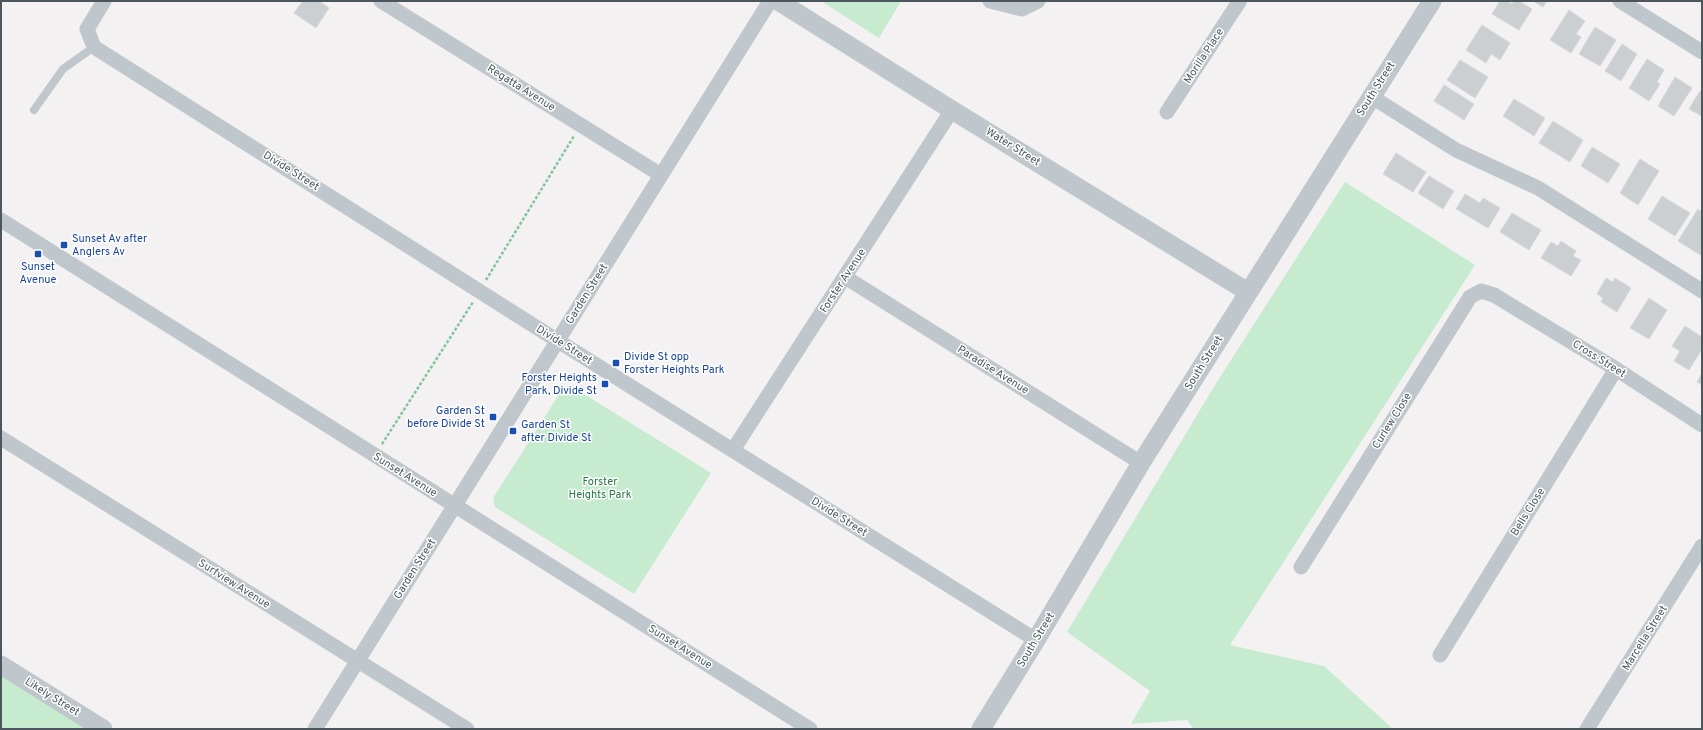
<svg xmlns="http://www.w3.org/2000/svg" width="1703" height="730" font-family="Overpass,sans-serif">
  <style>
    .green { fill: #c6ebcf }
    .building { fill: #cccfd2; stroke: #d6d8dc }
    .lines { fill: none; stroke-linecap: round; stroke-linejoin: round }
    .path { stroke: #82c59b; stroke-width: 2.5; stroke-dasharray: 3 2; stroke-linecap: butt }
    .service { stroke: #bfc7cc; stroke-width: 8 }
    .minor { stroke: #bfc7cc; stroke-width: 15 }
    .tertiary { stroke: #bfc7cc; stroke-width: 19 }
    .transit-dot { fill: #1a4fb4; stroke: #fff; stroke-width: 1.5 }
    .labels { text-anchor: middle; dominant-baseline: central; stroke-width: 3; stroke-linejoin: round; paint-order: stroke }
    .street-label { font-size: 11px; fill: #4b575c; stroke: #fff }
    .transit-label { font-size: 11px; fill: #164399; stroke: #fff; text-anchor: start }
    .park-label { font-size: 11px; fill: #237642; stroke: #fff }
  </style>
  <rect width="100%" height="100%" fill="#f3f1f2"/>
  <path class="green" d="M821,1H901L879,38Z
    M1345,182L1475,265L1230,645L1324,666L1393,729H1194L1187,720L1131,724L1150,691L1067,632L1215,385Z
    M571,386L711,473L634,594L495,507L493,498L563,388Z
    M1,671L93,729H1Z"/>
  <path class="building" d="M303,1H319L329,8L316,28L294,13Z
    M1500,1H1507L1512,4L1514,1H1519L1532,9L1519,30L1492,14Z
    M1533,1H1547L1543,7Z
    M1569,10L1585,21L1576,34L1581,37L1571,53L1550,40Z
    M1482,25L1510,43L1500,60L1491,54L1486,63L1466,50Z
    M1595,27L1616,40L1600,66L1579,54Z
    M1622,44L1637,54L1621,81L1605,71Z
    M1647,59L1664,70L1657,82L1660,84L1649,101L1629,88Z
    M1460,60L1488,77L1475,98L1447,80Z
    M1675,77L1692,88L1674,116L1658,106Z
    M1444,85L1474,104L1464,120L1434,101Z
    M1700,91L1702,92V116L1689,109Z
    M1514,99L1545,118L1534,136L1503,116Z
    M1553,121L1583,140L1570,162L1539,143Z
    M1592,147L1620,164L1608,183L1581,166Z
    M1396,153L1426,172L1413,192L1383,174Z
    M1640,159L1659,171L1638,205L1620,193Z
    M1429,176L1454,191L1443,209L1418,193Z
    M1465,194L1480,203L1483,198L1500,208L1488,228L1456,209Z
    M1662,196L1690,213L1675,236L1648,219Z
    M1698,209L1702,212V256L1678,241Z
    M1512,213L1541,230L1529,250L1500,232Z
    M1561,241L1576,251L1573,256L1581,260L1571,276L1541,258L1551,242L1558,246Z
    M1606,278L1613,282L1615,278L1631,288L1617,312L1601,302L1603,298L1597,294Z
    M1649,298L1667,310L1649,339L1630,328Z
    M1685,326L1702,337V349L1689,370L1674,361L1680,351L1672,346Z
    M1702,373V385L1697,382Z"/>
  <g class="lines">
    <path class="path" d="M486,280L574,136
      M382,444L473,302"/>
    <path class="service" d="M34,110L63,69L94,47"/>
    <path class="minor" d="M104,1L87,29L94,47L566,346L1036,640
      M381,1L661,175
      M990,1L1022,9L1038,1
      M1620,1L1702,52
      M1372,97L1456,150L1538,188L1702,291
      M1167,112L1239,2L1238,1
      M1,220L810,729
      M845,277L1141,463
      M1,438L467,729
      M733,450L952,110
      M1301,567L1470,297L1481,291L1494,295L1616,369L1702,425
      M1440,655L1616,369
      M315,729L770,1
      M1587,729L1702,546"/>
    <path class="tertiary" d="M778,1L952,110L1248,292
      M1,665L103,729
      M981,729L1036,640L1141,463L1432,1"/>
  </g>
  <g class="transit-dot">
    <rect x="60" y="241" width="8" height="8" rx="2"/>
    <rect x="34" y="250" width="8" height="8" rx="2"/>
    <rect x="612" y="359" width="8" height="8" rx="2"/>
    <rect x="601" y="380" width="8" height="8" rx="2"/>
    <rect x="489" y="413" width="8" height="8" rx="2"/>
    <rect x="509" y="427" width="8" height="8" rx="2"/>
  </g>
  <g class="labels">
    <g class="street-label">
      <text transform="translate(1204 56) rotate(-57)">Morilla Place</text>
      <text transform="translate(521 88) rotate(32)">Regatta Avenue</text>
      <text transform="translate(1376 89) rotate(-58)">South Street</text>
      <text transform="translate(1013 147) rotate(32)">Water Street</text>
      <text transform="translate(291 171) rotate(32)">Divide Street</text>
      <text transform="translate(843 281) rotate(-57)">Forster Avenue</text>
      <text transform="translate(587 294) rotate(-58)">Garden Street</text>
      <text transform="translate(564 345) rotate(32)">Divide Street</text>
      <text transform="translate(1599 359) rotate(32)">Cross Street</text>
      <text transform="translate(1204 363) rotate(-58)">South Street</text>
      <text transform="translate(993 370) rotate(32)">Paradise Avenue</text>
      <text transform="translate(1392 421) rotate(-58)">Curlew Close</text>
      <text transform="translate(405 475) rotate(32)">Sunset Avenue</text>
      <text transform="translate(1528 512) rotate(-58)">Bells Close</text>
      <text transform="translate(839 517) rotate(32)">Divide Street</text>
      <text transform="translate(415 569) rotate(-58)">Garden Street</text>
      <text transform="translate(234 584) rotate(32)">Surfview Avenue</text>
      <text transform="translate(1645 638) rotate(-58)">Marcella Street</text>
      <text transform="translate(1036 640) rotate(-59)">South Street</text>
      <text transform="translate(680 647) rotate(32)">Sunset Avenue</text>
      <text transform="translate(52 697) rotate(32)">Likely Street</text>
    </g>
    <g class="transit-label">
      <text x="72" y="239">Sunset Av after<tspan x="72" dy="13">Anglers Av</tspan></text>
      <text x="38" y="267" text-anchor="middle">Sunset<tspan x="38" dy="13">Avenue</tspan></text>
      <text x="624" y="357">Divide St opp<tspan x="624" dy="13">Forster Heights Park</tspan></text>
      <text x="597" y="378" text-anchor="end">Forster Heights<tspan x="597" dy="13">Park, Divide St</tspan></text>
      <text x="485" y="411" text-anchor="end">Garden St<tspan x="485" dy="13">before Divide St</tspan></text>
      <text x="521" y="425">Garden St<tspan x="521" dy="13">after Divide St</tspan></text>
    </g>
    <g class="park-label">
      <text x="600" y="482">Forster<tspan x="600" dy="13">Heights Park</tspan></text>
    </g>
  </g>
  <rect width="1703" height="730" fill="none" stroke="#4b575c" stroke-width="4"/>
</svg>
